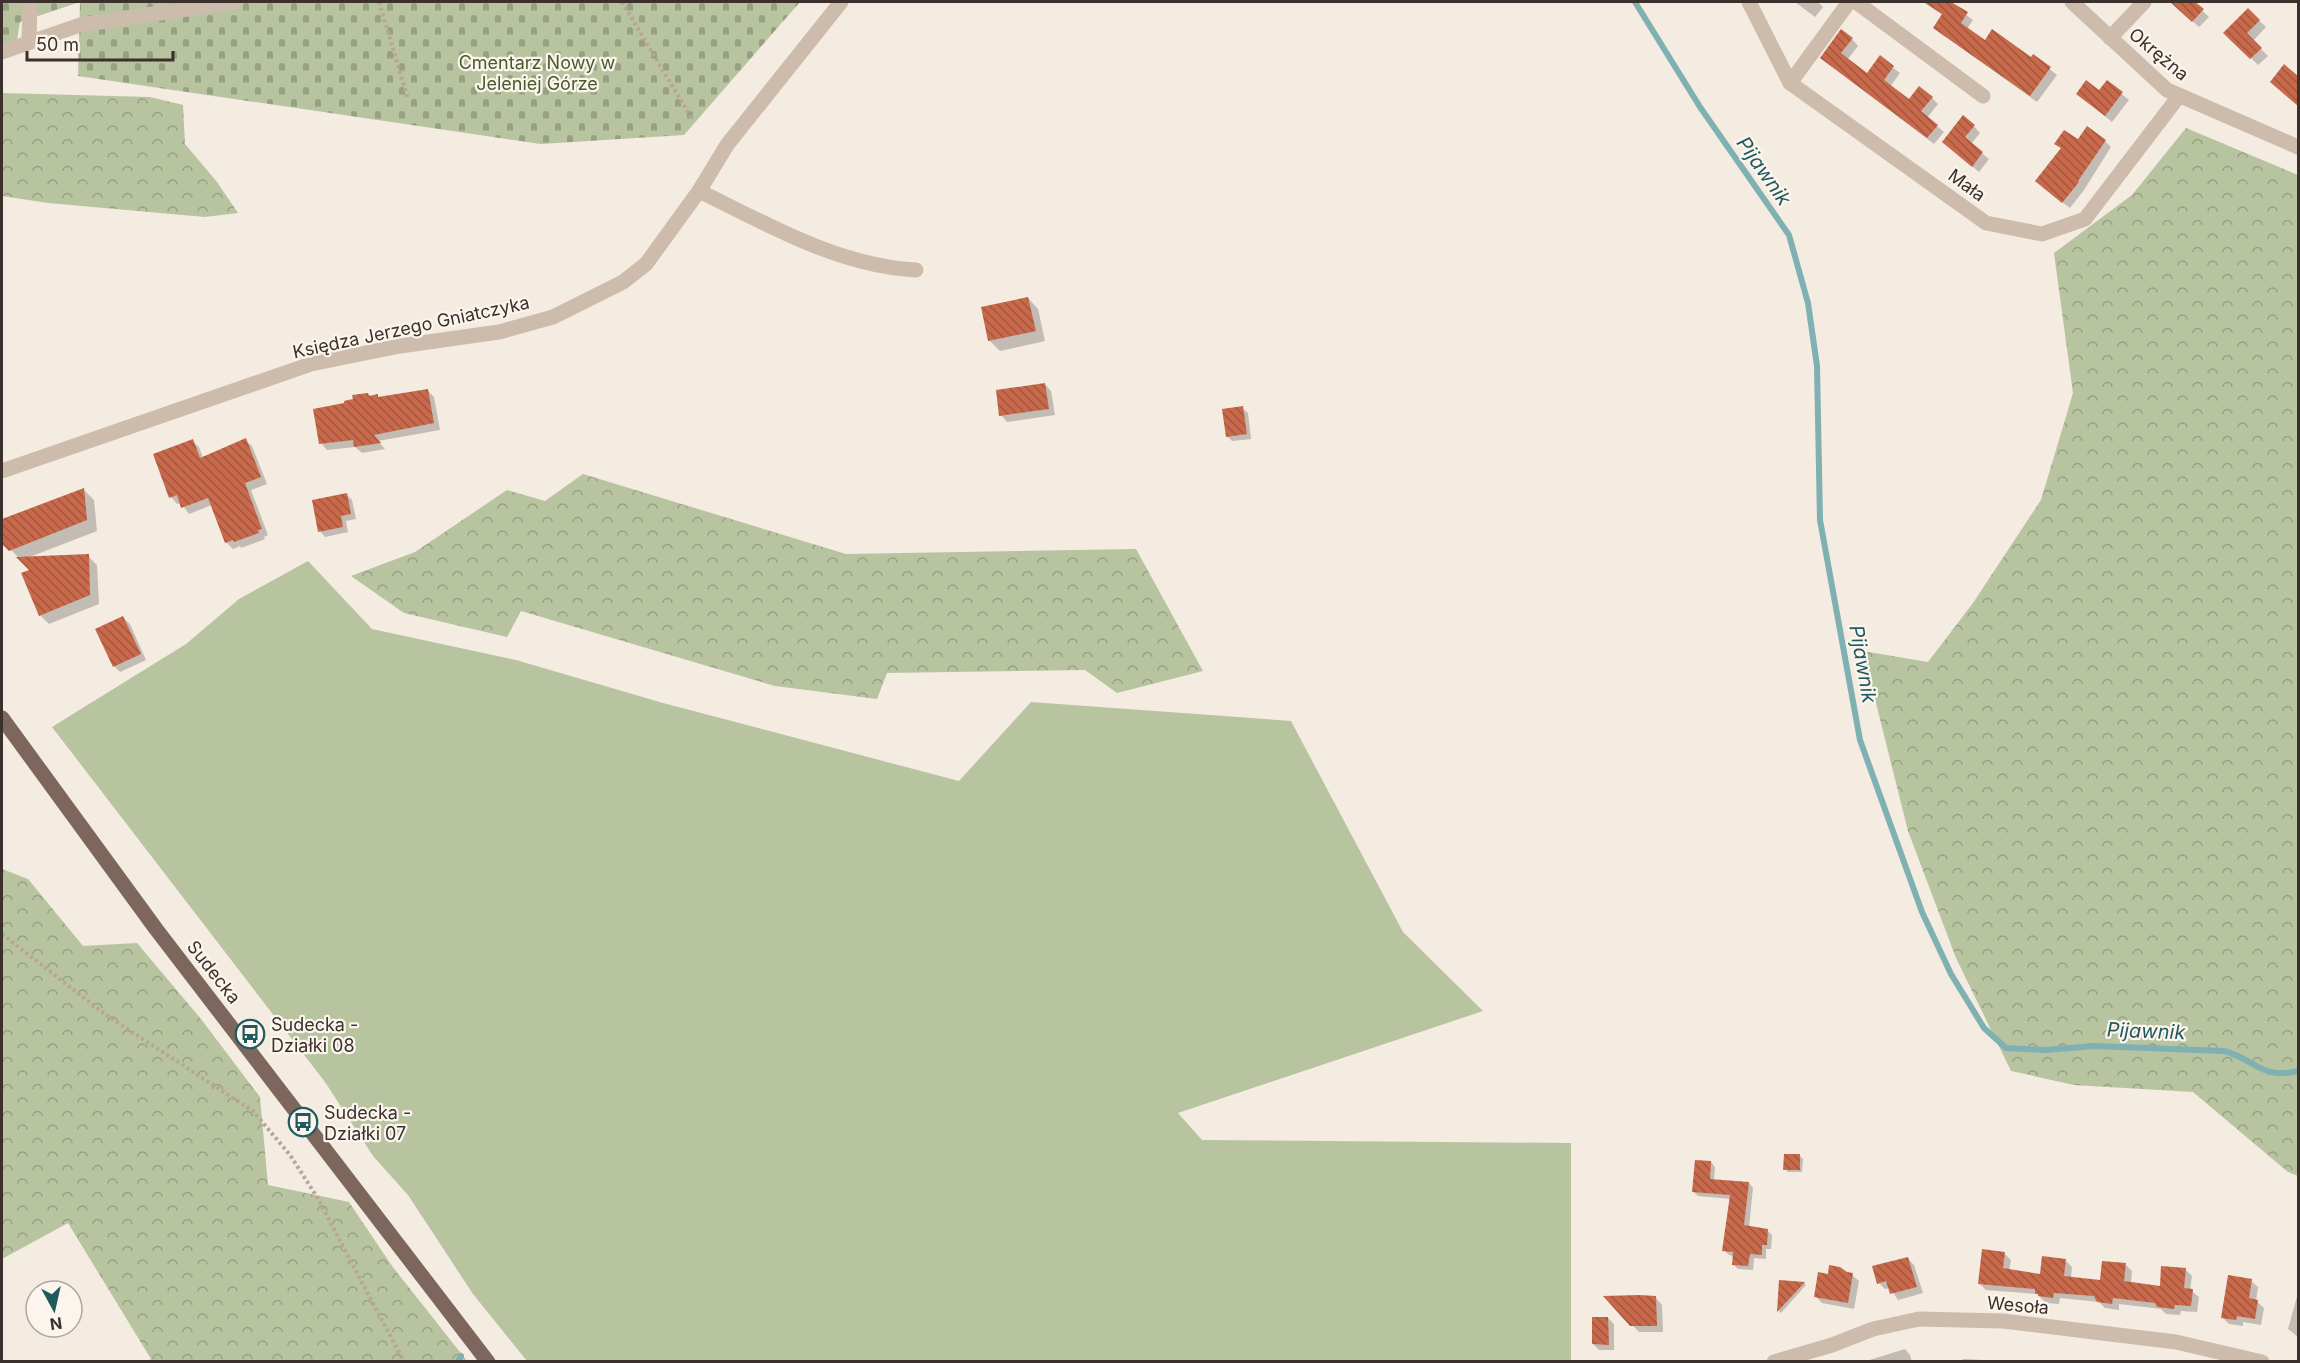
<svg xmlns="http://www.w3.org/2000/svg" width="2300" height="1363" font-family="Inter,sans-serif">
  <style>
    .green { fill: #b8c4a0 }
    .forest { fill: url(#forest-crowns) }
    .cemetery { fill: url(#cemetery-stones) }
    .shadow { fill: #0003 }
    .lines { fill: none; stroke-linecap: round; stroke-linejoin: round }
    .stream { stroke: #7fb0b2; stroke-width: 6 }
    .building { fill: url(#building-back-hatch) }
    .path { stroke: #b9a596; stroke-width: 4; stroke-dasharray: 3 3; stroke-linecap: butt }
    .minor { stroke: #cdbbac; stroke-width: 15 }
    .major { stroke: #7d675c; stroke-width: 15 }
    .labels { text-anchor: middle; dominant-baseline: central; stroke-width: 4.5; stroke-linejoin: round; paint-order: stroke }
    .street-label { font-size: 18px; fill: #3b302b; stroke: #fbf5ee }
    .park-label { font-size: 18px; fill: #4a5a2e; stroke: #fbf5ee }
    .poi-label { font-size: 18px; fill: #3b302b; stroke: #fbf5ee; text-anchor: start }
    .water-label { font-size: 20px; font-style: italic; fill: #1f5a5e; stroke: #fbf5ee }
  </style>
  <defs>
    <pattern id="forest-crowns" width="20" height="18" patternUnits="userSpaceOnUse" patternTransform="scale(1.5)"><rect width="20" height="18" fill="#b8c4a0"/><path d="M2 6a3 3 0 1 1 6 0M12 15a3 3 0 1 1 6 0" fill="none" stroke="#97a083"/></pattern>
    <pattern id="cemetery-stones" width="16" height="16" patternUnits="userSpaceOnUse" patternTransform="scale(1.5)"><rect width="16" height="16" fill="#b8c4a0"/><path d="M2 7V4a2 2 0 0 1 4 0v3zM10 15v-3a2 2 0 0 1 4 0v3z" fill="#97a083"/></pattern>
    <pattern id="building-back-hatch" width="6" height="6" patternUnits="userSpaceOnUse" patternTransform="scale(1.5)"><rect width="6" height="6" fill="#c8694b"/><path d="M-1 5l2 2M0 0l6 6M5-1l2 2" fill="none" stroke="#a4573f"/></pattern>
  </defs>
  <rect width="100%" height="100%" fill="#f4ebe1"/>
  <path class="green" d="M308,561L372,629L516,660L663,703L959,781L1031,702L1291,721L1403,932L1483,1011L1178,1113L1202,1140L1571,1143V1361H527L473,1294L408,1195L373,1156L325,1082L52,727L186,644L239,599Z"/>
  <path class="forest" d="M2,93L150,97L183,105L185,144L217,182L238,213L205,217L48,203L2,196Z
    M2186,128L2298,175V1176L2288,1172L2193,1092L2074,1085L2011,1071L1956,958L1908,831L1863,651L1928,662L1973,603L2041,500L2073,393L2054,253L2132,195Z
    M583,474L846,554L1136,549L1203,671L1117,693L1085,670L887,673L877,699L775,686L521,611L507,637L404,613L351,576L415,552L507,490L545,501Z
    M2,869L28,879L83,946L137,943L201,1019L260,1097L268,1185L349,1202L392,1266L467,1361H147L151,1359L68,1223L2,1259Z"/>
  <path class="cemetery" d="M2,2H800L684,135L541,144L78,76L80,2L20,22L17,40L2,46Z"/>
  <path class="shadow" d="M1795,2H1818L1823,7L1815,17Z
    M1923,2H1949L1973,20L1967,29L1985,42L2032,59L2033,56L2057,75L2037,102L1942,34L1943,15Z
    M2171,2H2193L2209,17L2199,27Z
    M2248,10L2266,27L2253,41L2268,56L2258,65L2226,33Z
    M1852,39L1858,46L1847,60L1867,75L1880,58L1900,73L1890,87L1909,101L1932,98L1938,104L1927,118L1944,132L1934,144L1829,64Z
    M2107,82L2129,100L2112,122L2078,94L2100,92Z
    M1974,126L1980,133L1971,144L1989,159L1979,172L1950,148Z
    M2105,141L2111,147L2084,190L2070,208L2043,188L2062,149L2056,144Z
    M1028,298L1038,309L1045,341L1000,351L990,341L982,308Z
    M1045,384L1051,391L1055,415L1007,422L1001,415Z
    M427,390L434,397L440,430L378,441L385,449L362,453L355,447L327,450L321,443L346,404L368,394L371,397L377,396L380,399Z
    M1242,408L1248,413L1251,439L1232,441L1227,436Z
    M245,440L252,446L267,484L251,490L268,535L264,537L265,539L241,548L240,546L233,549L226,542L212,505L189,514L181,503L177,504L171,497L192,441L199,447L203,458Z
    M84,490L94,500L97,531L27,558L88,556L97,565L99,604L49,624L40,615L31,570L2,541V520Z
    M347,495L352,500L356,519L346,521L348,532L325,537L320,531Z
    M123,618L130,624L146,660L120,672L114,666Z
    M1800,1156L1803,1159L1802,1172H1788L1785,1169Z
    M1711,1162L1715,1167L1714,1181L1749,1183L1753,1188L1749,1227L1767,1230L1772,1235L1771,1249H1766V1259L1754,1258L1753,1270L1738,1269L1733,1264L1734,1256L1729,1255L1724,1250L1731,1199L1698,1196L1694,1192Z
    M2004,1253L2011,1260L2009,1271L2041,1276L2066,1261L2072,1267L2071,1278L2101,1281L2126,1265L2132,1271L2131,1284L2161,1287L2185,1269L2192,1276L2190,1290L2199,1297L2197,1312L2181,1311L2180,1315L2166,1314L2161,1309L2119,1304V1310L2105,1308L2099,1302L2060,1298L2059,1304L2046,1303L2037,1294L1986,1290L1979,1283Z
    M1907,1258L1914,1265L1923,1293L1898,1300L1890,1288L1885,1289L1879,1283Z
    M1847,1274L1852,1275L1859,1281L1854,1309L1822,1303L1816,1297L1829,1275Z
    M1781,1281L1804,1283L1806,1285L1781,1313L1779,1311Z
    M2251,1281L2258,1287L2256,1301L2264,1308L2261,1325L2243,1322V1326L2229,1324L2222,1317Z
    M2298,1293V1337L2288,1329Z
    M1606,1298H1656L1662,1305L1663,1332H1639Z
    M1608,1318L1614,1324V1350H1599L1593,1344Z
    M1905,1349L1910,1355L1912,1362H1863Z
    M1963,1359L1984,1360L1986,1362H1962Z"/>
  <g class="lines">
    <path class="stream" d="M1635,2L1700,107L1789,235L1808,303L1817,366L1820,520L1860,740L1922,912L1951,974L1984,1028L2006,1048L2045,1050L2094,1046L2224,1051C2255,1059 2261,1080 2298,1071
      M458,1362L461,1356"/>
  </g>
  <path class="building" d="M1924,2H1951L1968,12L1961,23L1985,40L1992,29L2031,57L2033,54L2051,67L2030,96L1933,28L1942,14Z
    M2170,2H2195L2204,9L2192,22Z
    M2248,8L2260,20L2247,33L2262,48L2250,59L2223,33Z
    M1841,29L1853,38L1841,53L1867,73L1880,55L1894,66L1884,80L1909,99L1919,86L1933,97L1921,111L1938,125L1927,138L1820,58Z
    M2284,64L2298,76V106L2270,82Z
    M2086,80L2099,90L2107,80L2123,92L2105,116L2076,94Z
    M1963,115L1975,125L1965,137L1983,152L1972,167L1942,142Z
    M2087,126L2106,140L2078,181L2079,182L2062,203L2035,181L2061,148L2054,144L2064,130L2078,139Z
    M1028,297L1036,331L988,341L981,307Z
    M1045,383L1049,409L999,416L996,390Z
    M428,389L434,423L374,435L381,443L354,447L353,440L319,444L313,409L344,403V401L353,399L352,395L368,393L369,396L378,394V397Z
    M1243,406L1247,434L1226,437L1222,409Z
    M246,438L261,477L245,483L262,529L258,530L259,533L234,542L233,540L225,543L208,498L181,508L177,495L169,498L153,454L193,439L200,458Z
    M84,488L87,520L9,551L2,544V519Z
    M347,493L351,514L341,516L343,527L318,532L312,500Z
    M89,554L90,595L39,616L21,573L29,570L16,557Z
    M123,616L141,654L113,667L95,629Z
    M1784,1154H1800V1170H1783Z
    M1695,1160L1711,1161L1710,1179L1749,1182L1744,1225L1768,1229L1767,1245H1762V1255L1750,1254L1748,1266L1732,1265L1733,1252L1722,1251L1730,1195L1692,1192Z
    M1982,1249L2005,1252L2003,1268L2040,1274L2042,1256L2066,1259L2064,1276L2100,1280L2102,1261L2126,1263L2124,1281L2160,1286L2161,1266L2186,1268L2184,1288L2193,1289L2191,1306L2175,1305L2174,1309L2157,1307L2155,1303L2113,1298L2112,1304L2097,1302L2094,1296L2054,1293L2053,1298L2038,1296V1294H2035V1289L1978,1284Z
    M1908,1257L1917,1287L1890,1294L1886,1281L1877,1284L1872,1266Z
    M1829,1265L1840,1267L1847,1272L1853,1273L1848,1303L1814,1297L1818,1272L1828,1274Z
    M2228,1275L2252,1279L2249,1298L2258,1300L2255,1319L2237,1316L2236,1320L2221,1318Z
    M1779,1280L1805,1282L1777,1312Z
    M1639,1295L1656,1296L1657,1326H1630L1603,1296Z
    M1592,1317H1608L1609,1345L1592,1344Z"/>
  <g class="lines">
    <path class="path" d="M379,2L408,99
      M622,2L692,119
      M2,934L106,1015L253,1111L290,1155L317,1197L404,1362"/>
    <path class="minor" d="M1749,2L1790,83L1986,223L2042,234L2085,219L2179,96
      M1856,2L1983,96
      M2072,2L2167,90L2298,147
      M2110,38L2144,2
      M29,41L30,2
      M2,52L80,25L234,2
      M1790,83L1849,2
      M699,191C767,224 838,266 916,270
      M2,471L311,364L400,346L499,332L553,317L623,282L646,264L699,191L727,145L841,2
      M1774,1362L1832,1345L1873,1329L1919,1319L2003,1321L2176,1342L2262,1362"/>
    <path class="major" d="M2,718L156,929L488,1362"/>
  </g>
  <defs>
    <g id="bus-ring" transform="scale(1.5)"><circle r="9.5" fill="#fbf5ee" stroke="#1f5a5e" stroke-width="1.5"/><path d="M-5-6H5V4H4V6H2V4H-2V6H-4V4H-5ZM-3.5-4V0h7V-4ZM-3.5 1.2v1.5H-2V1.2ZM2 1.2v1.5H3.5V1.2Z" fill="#1f5a5e"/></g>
  </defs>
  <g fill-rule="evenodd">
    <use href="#bus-ring" x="250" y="1034"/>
    <use href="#bus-ring" x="303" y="1122"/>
  </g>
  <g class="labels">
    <g class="street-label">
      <text transform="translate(2159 54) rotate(40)">Okrężna</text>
      <text transform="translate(1967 185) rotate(36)">Mała</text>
      <text transform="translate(411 327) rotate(-12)">Księdza Jerzego Gniatczyka</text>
      <text transform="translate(214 972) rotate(52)">Sudecka</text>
      <text transform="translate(2018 1305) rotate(5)">Wesoła</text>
    </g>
    <g class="park-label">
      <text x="537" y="62">Cmentarz Nowy w<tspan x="537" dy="21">Jeleniej Górze</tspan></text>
    </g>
    <g class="poi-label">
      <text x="271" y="1024">Sudecka -<tspan x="271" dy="21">Działki 08</tspan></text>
      <text x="324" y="1112">Sudecka -<tspan x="324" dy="21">Działki 07</tspan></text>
    </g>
    <g class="water-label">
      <text transform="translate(1764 171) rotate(55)">Pijawnik</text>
      <text transform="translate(1863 664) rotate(80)">Pijawnik</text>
      <text transform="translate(2146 1031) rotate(2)">Pijawnik</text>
    </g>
  </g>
  <rect width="2300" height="1363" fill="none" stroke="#3b302b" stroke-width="6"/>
  <g transform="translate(54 1309) rotate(172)"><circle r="28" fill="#fbf5ee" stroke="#aea6a0" stroke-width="1.5"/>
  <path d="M0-4.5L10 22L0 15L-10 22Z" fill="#1f5a5e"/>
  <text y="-9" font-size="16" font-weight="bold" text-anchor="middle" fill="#3b302b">N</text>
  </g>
  <path d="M27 51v9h146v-9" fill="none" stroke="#3b302b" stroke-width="3"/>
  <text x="36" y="51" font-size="18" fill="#3b302b" stroke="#fbf5ee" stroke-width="4.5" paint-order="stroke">50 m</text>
</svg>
